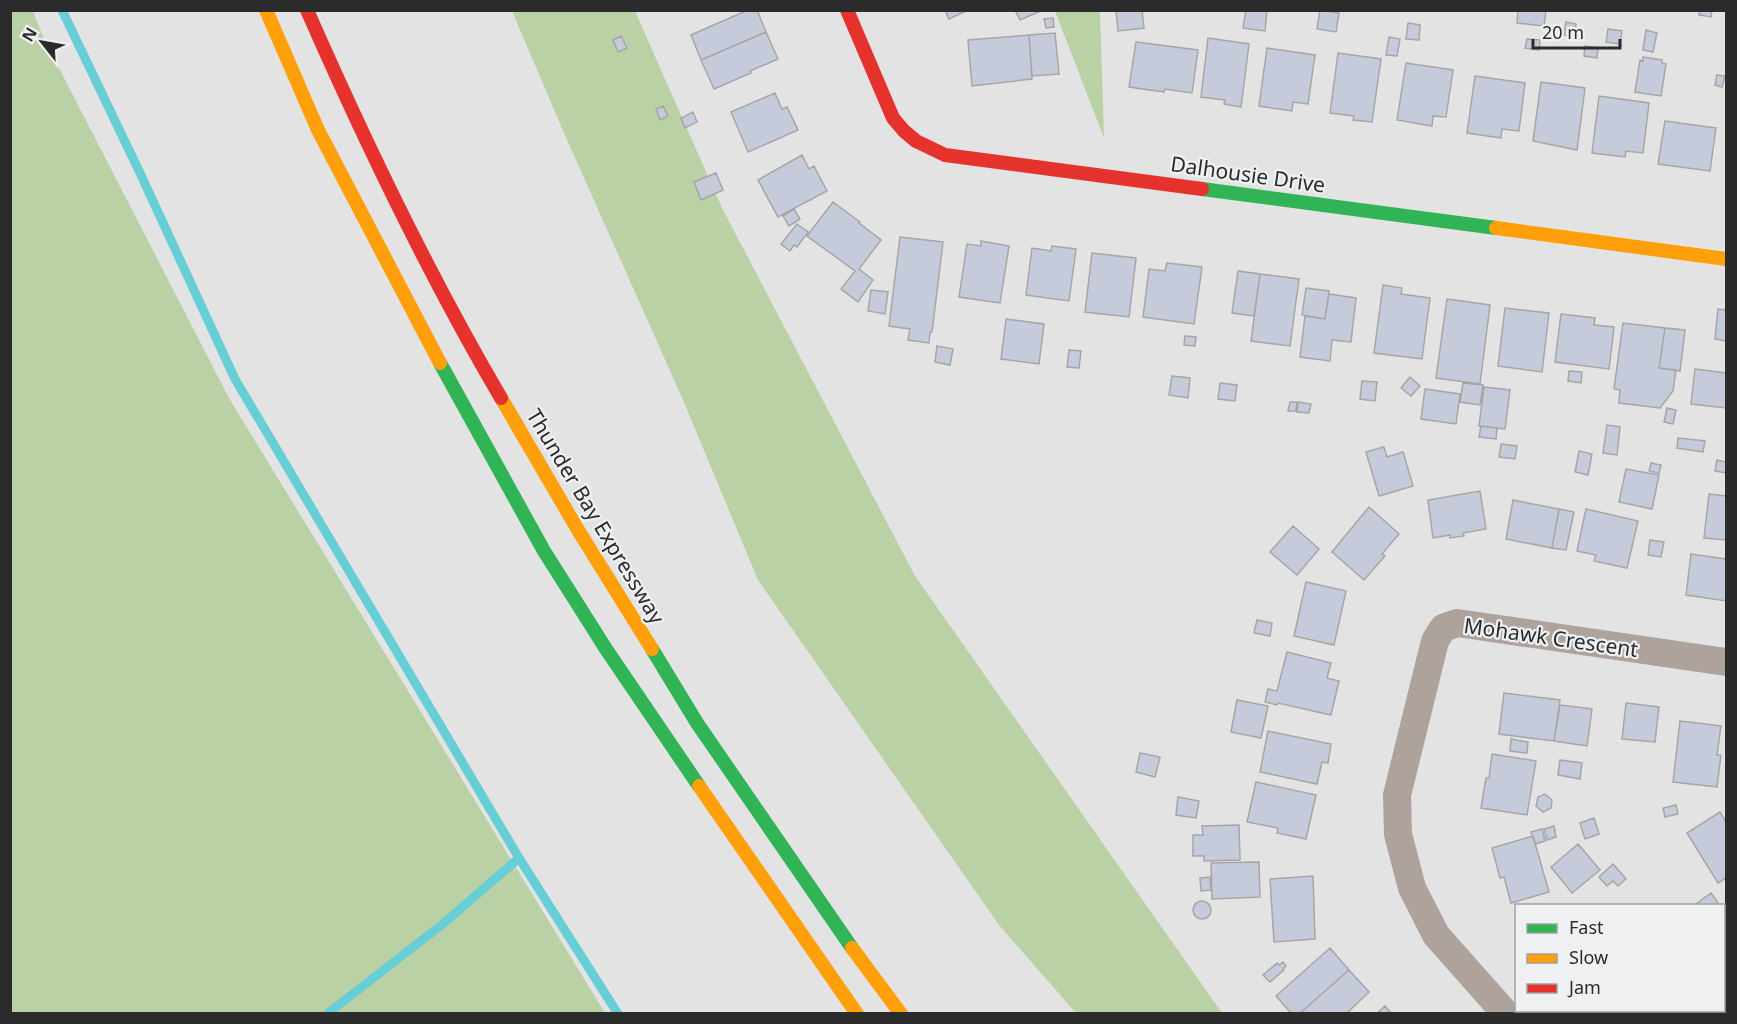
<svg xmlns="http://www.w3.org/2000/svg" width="1737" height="1024" font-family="'Noto Sans',sans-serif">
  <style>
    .green { fill: #bad1a6 }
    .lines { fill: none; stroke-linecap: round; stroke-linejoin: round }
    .stream { stroke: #68ced6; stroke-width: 9 }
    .building { fill: #c5cbda; stroke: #a6a6a6; stroke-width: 1.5 }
    .street { stroke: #ada39c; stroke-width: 28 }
    .fast { stroke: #30b455; stroke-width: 14 }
    .slow { stroke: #ff9f0a; stroke-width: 14 }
    .jam { stroke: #e5322d; stroke-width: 14 }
    .labels { text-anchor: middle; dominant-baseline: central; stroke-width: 4.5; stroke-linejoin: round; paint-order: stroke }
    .street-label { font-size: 21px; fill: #2b2b2b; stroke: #eff0f1 }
  </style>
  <rect width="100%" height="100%" fill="#e3e3e3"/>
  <path class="green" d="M10,11H33L43,37L230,400L605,1013H11Z
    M512,11H635L722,208L915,576L1222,1013H1076L999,925L758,580L683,400L564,133Z
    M1055,11H1100L1104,138Z"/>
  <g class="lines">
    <path class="stream" d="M62,10L140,173L235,379L519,858L618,1014
      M327,1014L444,923L519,858"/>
  </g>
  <path class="building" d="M748,10H757L766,32L701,60L691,35Z
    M945,10H968L949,19Z
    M1015,10H1043L1020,20Z
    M1116,10H1142L1144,28L1118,31Z
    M1246,10H1267L1265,31L1243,28Z
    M1320,10L1339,13L1336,32L1317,29Z
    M1518,10H1546L1544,26L1517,23Z
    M1700,10H1712L1711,17L1699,15Z
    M1053,18L1054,27L1046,28L1044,19Z
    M1566,22L1576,24L1574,36L1564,35Z
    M1408,23L1420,25L1419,40L1406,39Z
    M1608,29L1622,31L1620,44L1606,42Z
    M1646,30L1657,33L1653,52L1643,50Z
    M766,32L778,59L750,71L751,73L714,89L701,60Z
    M1055,33L1059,74L1032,76L1029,35Z
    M1029,35L1032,79L972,86L968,40Z
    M621,36L627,48L618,52L613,40Z
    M1389,37L1400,39L1397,56L1386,55Z
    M1208,38L1249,44L1241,107L1224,104L1225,100L1201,97Z
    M1527,39L1540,40L1539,50L1525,48Z
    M1136,42L1198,50L1192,93L1165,89L1164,92L1129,87Z
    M1585,46L1598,48L1597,58L1584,56Z
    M1267,48L1315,55L1308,104L1293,102L1292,111L1259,106Z
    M1338,53L1381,59L1372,122L1353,120L1354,116L1330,113Z
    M1643,57L1662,60V63L1666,64L1661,96L1635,92L1640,60L1643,61Z
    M1406,63L1453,70L1446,117L1433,116L1432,126L1397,120Z
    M1717,75L1725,76L1722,87L1715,85Z
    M1475,76L1525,83L1519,131L1502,129L1501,138L1467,133Z
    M1541,82L1585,88L1577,150L1533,141Z
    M775,93L782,109L787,107L798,130L748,152L731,112Z
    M1599,96L1649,103L1643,153L1626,151L1625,157L1592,153Z
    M663,106L668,116L660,120L656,109Z
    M693,112L697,122L685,128L681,118Z
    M1665,121L1716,128L1710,171L1658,164Z
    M802,155L809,169L814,166L827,191L778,217L758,180Z
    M716,173L723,190L701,200L694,182Z
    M833,202L860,222L859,223L881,240L859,269L873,280L858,302L841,289L855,271L807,236Z
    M794,209L800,219L789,226L783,216Z
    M797,224L808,232L797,247L794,245L790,251L781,244Z
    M900,237L943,242L932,332H930L929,343L908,340L910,329L889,326Z
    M981,241L1009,246L1000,303L959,297L967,244L981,246Z
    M1052,246L1076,249L1069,301L1026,295L1032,248L1051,251Z
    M1092,253L1136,258L1129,317L1085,312Z
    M1167,263L1202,267L1194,324L1143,317L1149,269L1165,271Z
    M1238,271L1260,274L1254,316L1232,313Z
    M1260,274L1299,279L1290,346L1251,341Z
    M1383,285L1402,288L1401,294L1430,298L1422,359L1374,353Z
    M1306,288L1329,291L1325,319L1302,315Z
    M871,290L888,292L885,314L868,311Z
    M1329,294L1356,298L1351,342L1332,340L1330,361L1300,357L1305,316L1325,319Z
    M1447,299L1490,305L1480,384L1436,378Z
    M1505,308L1549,313L1542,372L1498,366Z
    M1718,309L1726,310V341L1715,339Z
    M1561,314L1595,318L1594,325L1614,327L1609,369L1555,362Z
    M1006,319L1044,324L1039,364L1001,359Z
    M1623,323L1665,328L1659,368L1676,370L1673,391L1660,408L1619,403L1620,390L1614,389Z
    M1665,328L1685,330L1680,371L1659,368Z
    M1185,336L1196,337L1195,346L1184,345Z
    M937,346L953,349L950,365L935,362Z
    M1069,350L1081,351L1079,368L1067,367Z
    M1695,369L1726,373V408L1691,404Z
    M1569,371L1582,372L1581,383L1568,381Z
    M1172,376L1190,378L1188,398L1169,395Z
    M1410,377L1420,386L1411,396L1401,388Z
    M1362,381L1377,382L1375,401L1360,399Z
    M1220,383L1237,385L1235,401L1218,399Z
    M1463,383L1483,385L1480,405L1460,402Z
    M1484,387L1510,390L1505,429L1479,426Z
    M1425,389L1460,394L1456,424L1421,419Z
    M1290,402H1297L1296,411H1288Z
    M1298,402L1311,404L1309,413L1297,412Z
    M1667,408L1676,410L1673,424L1664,422Z
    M1607,425L1620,427L1617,455L1603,453Z
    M1481,426L1497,428L1496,439L1479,437Z
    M1678,438L1705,441L1703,452L1677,448Z
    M1501,444L1517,446L1515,459L1499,457Z
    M1384,447L1387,457L1403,452L1413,486L1379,496L1366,452Z
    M1579,451L1592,454L1588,475L1575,472Z
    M1717,460L1726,462V473L1715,471Z
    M1651,463L1661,465L1659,473L1649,471Z
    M1626,469L1659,475L1652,509L1619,502Z
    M1480,491L1486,529L1463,533L1464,536L1450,538V535L1433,538L1428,500Z
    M1709,494L1726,496V540L1704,538Z
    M1513,500L1559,509L1552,548L1506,539Z
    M1369,507L1399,534L1382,554L1385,556L1364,580L1332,552Z
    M1559,509L1574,512L1566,550L1552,548Z
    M1586,509L1638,521L1627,568L1594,561L1596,555L1577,551Z
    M1293,526L1319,549L1297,575L1270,552Z
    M1650,540L1664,542L1661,557L1648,555Z
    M1691,554L1726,559V601L1686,595Z
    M1306,582L1346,591L1334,645L1294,636Z
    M1257,620L1272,623L1270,636L1254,633Z
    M1287,652L1331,663L1327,678L1339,681L1331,715L1278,703L1277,705L1265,702L1268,689L1277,691Z
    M1504,693L1560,700L1554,741L1499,734Z
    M1237,700L1268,706L1261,738L1231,732Z
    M1626,703L1659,707L1655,742L1622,739Z
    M1560,705L1592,709L1587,746L1554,741Z
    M1680,721L1721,726L1717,755H1721L1717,787L1673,782Z
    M1268,731L1331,744L1328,763L1322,762L1317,784L1260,772Z
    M1511,739L1528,742L1527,753L1510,751Z
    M1140,753L1160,757L1155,777L1136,772Z
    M1492,754L1536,761L1527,815L1481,808L1486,778H1489Z
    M1560,760L1582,763L1580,779L1558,775Z
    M1256,782L1316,795L1306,839L1277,833L1278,828L1247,822Z
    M1545,794L1552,800L1551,808L1543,812L1536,806L1538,797Z
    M1178,797L1199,801L1196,818L1176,815Z
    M1676,805L1678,814L1665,817L1663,808Z
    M1720,812L1726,822V878L1718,883L1687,833Z
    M1594,818L1599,834L1585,839L1580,823Z
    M1239,825L1240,860L1204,861V856H1193V835H1203L1202,826Z
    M1554,826L1556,837L1547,840L1544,829Z
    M1542,829L1545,841L1535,844L1531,832Z
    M1533,836L1549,892L1511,903L1504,877L1500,878L1492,848Z
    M1578,844L1600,870L1572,893L1551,867Z
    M1259,862L1260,897L1212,899L1211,863Z
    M1613,864L1626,879L1618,886L1613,881L1607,886L1599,877Z
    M1313,876L1315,939L1274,942L1270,879Z
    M1210,877L1211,890L1201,891L1200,878Z
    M1711,893L1720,906H1693Z
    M1193 910a9 9 0 1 1 18 0a9 9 0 1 1-18 0Z
    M1330,948L1349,970L1299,1014H1292L1276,996Z
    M1283,962L1286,966L1283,969L1284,970L1270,982L1263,975L1277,963L1279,965Z
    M1349,970L1369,992L1346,1014H1299Z
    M1724,998L1726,999V1014H1712L1714,1010H1724Z
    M1385,1006L1392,1014H1376Z
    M1615,1010H1637L1634,1014H1618Z"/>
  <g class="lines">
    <path class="street" d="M1506,1014L1436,935L1412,888L1398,834L1397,795L1435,641L1443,628L1457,623L1726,662"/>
    <path class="fast" d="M1202,189L1496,228
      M440,363L544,551L606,649L699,786
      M652,649L697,723L852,948"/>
    <path class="slow" d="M266,10L318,130L440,363
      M1496,228L1726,259
      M501,398L578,530L652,649
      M699,786L857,1014
      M852,948L901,1014"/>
    <path class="jam" d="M307,10C365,142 428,274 501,398
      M847,10L893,118L904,131L916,141L945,155L1202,189"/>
  </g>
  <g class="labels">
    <g class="street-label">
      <text transform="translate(1248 174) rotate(8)">Dalhousie Drive</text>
      <text transform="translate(596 516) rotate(59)">Thunder Bay Expressway</text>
      <text transform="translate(1551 637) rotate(8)">Mohawk Crescent</text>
    </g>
  </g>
  <rect width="1737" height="1024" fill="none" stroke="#2b2b2b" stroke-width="24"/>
  <rect x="1515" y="904" width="210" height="108" fill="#eff0f1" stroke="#a1a1a2" stroke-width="1.5"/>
  <rect x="1527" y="924" width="30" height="9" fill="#30b455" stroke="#a1a1a2" stroke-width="1.5"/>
  <text x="1569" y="934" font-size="18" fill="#2b2b2b">Fast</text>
  <rect x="1527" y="954" width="30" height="9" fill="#ff9f0a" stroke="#a1a1a2" stroke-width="1.5"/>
  <text x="1569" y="964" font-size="18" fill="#2b2b2b">Slow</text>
  <rect x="1527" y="984" width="30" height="9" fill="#e5322d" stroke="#a1a1a2" stroke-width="1.5"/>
  <text x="1569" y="994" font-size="18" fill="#2b2b2b">Jam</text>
  <g transform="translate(42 42) rotate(301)" stroke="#eff0f1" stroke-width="4.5" paint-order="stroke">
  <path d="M0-4.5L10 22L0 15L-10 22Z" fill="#2b2b2b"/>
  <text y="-9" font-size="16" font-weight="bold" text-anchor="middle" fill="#2b2b2b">N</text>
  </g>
  <path d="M1533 39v9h87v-9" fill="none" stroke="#2b2b2b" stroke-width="3"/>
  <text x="1542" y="39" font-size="18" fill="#2b2b2b" stroke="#eff0f1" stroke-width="4.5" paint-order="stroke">20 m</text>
</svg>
